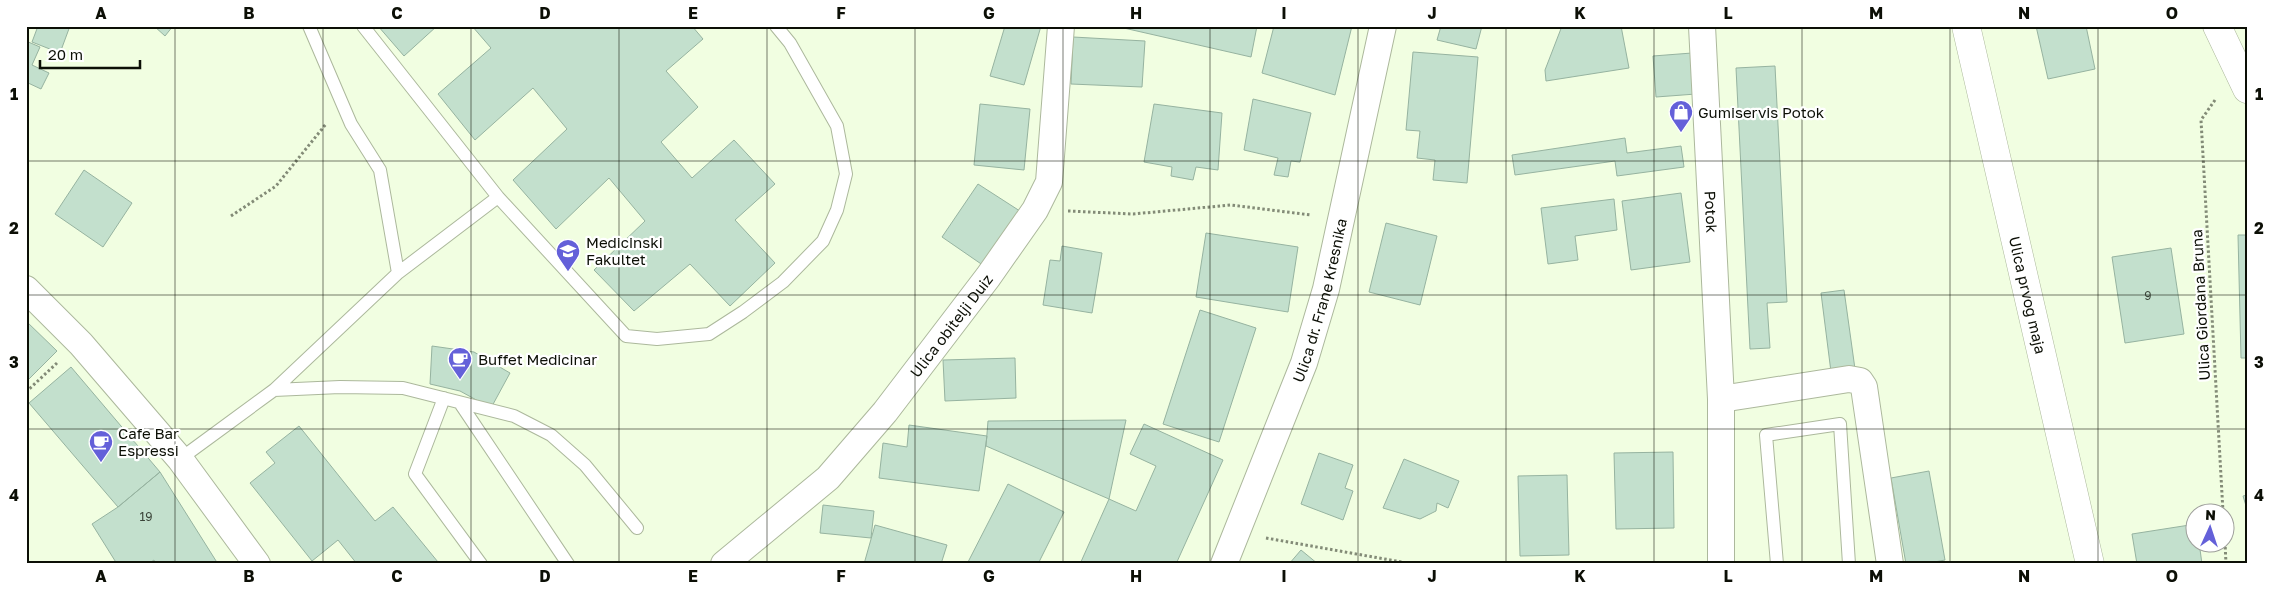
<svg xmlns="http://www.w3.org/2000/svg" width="2273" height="590" font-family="'Golos Text',sans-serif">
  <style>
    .building { fill: #c3e0cd; stroke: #96b3a0 }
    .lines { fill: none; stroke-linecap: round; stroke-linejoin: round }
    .lane-casing { stroke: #acb89c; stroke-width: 14 }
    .street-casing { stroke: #acb89c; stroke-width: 28 }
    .secondary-casing { stroke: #acb89c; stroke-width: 29 }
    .path { stroke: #838b77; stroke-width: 3; stroke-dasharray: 2.5 2.5; stroke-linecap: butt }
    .lane { stroke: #fff; stroke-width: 12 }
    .street { stroke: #fff; stroke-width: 26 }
    .secondary { stroke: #fff; stroke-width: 28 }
    .grid { fill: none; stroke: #0c0f06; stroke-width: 1; stroke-opacity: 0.55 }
    .labels { text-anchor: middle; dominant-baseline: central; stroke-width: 4.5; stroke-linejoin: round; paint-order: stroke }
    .number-label { font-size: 12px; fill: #3a4338 }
    .poi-label { font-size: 15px; fill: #0c0f06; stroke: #fff; text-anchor: start }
    .street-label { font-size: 15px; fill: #0c0f06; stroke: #fff }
    .neatline { fill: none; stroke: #0c0f06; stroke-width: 2 }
    .grid-label { font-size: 16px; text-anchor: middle; font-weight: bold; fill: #0c0f06 }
  </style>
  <rect width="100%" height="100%" fill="#f1fee1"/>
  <path class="building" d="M38,26H70L60,53L32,42Z
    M154,26H173L165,36Z
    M378,26H437L404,56Z
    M472,26H692L703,39L666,71L698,107L661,142L692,178L734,140L775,184L735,220L775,263L730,306L690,264L634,311L594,270L645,221L609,178L556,229L513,180L567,129L533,88L475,140L438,94L491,48Z
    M1005,26H1041L1024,85L990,76Z
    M1115,26H1257L1251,57Z
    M1274,26H1352L1335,95L1262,73Z
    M1441,26H1482L1476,49L1437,40Z
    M1562,26H1621L1629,68L1546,81L1545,70Z
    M2036,26H2086L2095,69L2048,79Z
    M1073,37L1145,41L1142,87L1071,84Z
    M26,41L40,47L32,65L49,73L41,89L26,82Z
    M1413,52L1478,57L1467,183L1433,180L1435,160L1417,158L1420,131L1406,130Z
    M1692,53L1696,94L1656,97L1653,56Z
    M1775,66L1787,302L1767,303L1770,348L1750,349L1736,68Z
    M1253,99L1311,113L1300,162L1291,161L1288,177L1274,175L1278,158L1244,150Z
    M980,104L1030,109L1024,170L974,165Z
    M1154,104L1222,113L1218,170L1196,167L1193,180L1171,176L1172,167L1144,162Z
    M1625,138L1627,153L1681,146L1684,167L1617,176L1615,161L1515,175L1512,155Z
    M84,170L132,203L103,247L55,214Z
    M978,184L1023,213L987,268L942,237Z
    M1681,193L1690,262L1631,270L1622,201Z
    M1614,199L1617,230L1575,236L1578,260L1548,264L1541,208Z
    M1386,223L1437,236L1420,305L1369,292Z
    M1206,233L1298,247L1288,312L1196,297Z
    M2238,235H2247V358H2241Z
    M1062,246L1102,253L1092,313L1043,305L1050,260L1060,261Z
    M2171,248L2184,334L2125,343L2112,257Z
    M1844,290L1855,369L1831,372L1821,293Z
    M1200,310L1256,328L1219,442L1163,424Z
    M26,321L57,351L26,382Z
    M432,346L474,352L510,373L491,408L460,391L430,384Z
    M1015,358L1016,398L945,401L943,360Z
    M71,367L160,472L118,507L29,403Z
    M1126,420L1109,499L986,446L988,421Z
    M1144,424L1223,460L1176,564H1080L1109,499L1136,511L1156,466L1130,454Z
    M909,425L987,436L979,491L879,478L883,443L907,447Z
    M299,426L375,521L393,507L438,562L435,564H357L338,540L312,561L250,483L275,463L266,452Z
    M1673,452L1674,528L1616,529L1614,453Z
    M1319,453L1353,465L1345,488L1353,491L1343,520L1301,504Z
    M1404,459L1459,481L1448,508L1437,503L1436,511L1420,519L1383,508Z
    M1929,471L1945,560L1924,564H1906L1891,478Z
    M160,472L218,564H156L154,560L148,564H117L92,524L118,507Z
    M1567,475L1569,555L1520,556L1518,476Z
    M1008,484L1064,512L1038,564H967Z
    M2247,495V509L2243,496Z
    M823,505L874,511L871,538L820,533Z
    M2196,524V542H2199L2202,564H2137L2132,534Z
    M875,525L947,545L941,564H864Z
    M1301,550L1318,564H1289Z"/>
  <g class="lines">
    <g class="lane-casing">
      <path id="lane" d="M363,26L498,197
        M398,273L498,197L626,336L657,339L709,334L743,312L783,282L823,241L837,210L846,174L837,126L790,43L776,26
        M274,390L340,387L403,388L514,416L551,435L585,465L637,528
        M444,398L415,474L481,564
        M460,403L568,564
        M180,459L274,390L398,273L380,170L351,124L309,26
        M1777,564L1766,435L1840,424L1849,564"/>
    </g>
    <g class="street-casing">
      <g id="street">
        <path id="s1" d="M1702,26L1721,399V564"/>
        <path d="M26,289L81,344L180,459L257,564"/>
        <path d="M1721,399L1849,379L1860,381L1864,387L1890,564"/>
        <path id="s2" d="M724,564L828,478L885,412L988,277L1035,210L1049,182L1061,26"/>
        <path id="s3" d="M1224,564L1304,363L1326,289L1383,26"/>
      </g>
    </g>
    <g class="secondary-casing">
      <g id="secondary">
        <path id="s4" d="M1966,26L2090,564"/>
        <path d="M2217,26L2247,89"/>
      </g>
    </g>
    <path class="path" d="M2215,100L2201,120L2223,512
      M1068,211L1133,214L1231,205L1311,215
      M231,216L276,186L326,124
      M26,392L57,363
      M1266,538L1413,564
      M2225,542L2226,564"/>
    <use href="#lane" class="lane"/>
    <use href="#street" class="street"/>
    <use href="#secondary" class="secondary"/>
  </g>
  <path class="grid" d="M175,26V564M323,26V564M471,26V564M619,26V564M767,26V564M915,26V564M1063,26V564M1210,26V564M1358,26V564M1506,26V564M1654,26V564M1802,26V564M1950,26V564M2098,26V564M26,161H2247M26,295H2247M26,429H2247"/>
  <defs>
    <g id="shop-pin" transform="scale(1.25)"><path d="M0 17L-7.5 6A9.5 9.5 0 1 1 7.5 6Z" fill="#6460d9" stroke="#fff"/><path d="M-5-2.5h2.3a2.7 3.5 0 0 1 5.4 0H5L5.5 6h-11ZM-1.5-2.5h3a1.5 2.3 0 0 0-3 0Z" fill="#fff"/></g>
    <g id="university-pin" transform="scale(1.25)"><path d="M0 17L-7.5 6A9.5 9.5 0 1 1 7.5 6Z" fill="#6460d9" stroke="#fff"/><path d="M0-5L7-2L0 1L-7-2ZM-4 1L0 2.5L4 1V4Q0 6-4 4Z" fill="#fff"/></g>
    <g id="cafe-pin" transform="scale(1.25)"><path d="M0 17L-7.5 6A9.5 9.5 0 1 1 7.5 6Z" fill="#6460d9" stroke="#fff"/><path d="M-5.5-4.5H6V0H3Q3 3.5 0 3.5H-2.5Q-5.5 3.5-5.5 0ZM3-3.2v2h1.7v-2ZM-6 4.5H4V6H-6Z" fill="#fff"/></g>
  </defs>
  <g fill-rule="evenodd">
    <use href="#shop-pin" x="1681" y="112"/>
    <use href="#university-pin" x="568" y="251"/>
    <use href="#cafe-pin" x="460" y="359"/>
    <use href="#cafe-pin" x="101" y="442"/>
  </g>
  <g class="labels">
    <g class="number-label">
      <text x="2148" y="295">9</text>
      <text x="146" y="516">19</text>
    </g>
    <g class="poi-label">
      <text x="1698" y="112">Gumiservis Potok</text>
      <text x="586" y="242">Medicinski<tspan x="586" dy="17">Fakultet</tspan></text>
      <text x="478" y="359">Buffet Medicinar</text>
      <text x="118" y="433">Cafe Bar<tspan x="118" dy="17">Espressi</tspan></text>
    </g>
    <g class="street-label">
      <text stroke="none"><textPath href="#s1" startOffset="186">Potok</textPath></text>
      <text stroke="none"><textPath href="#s4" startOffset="276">Ulica prvog maja</textPath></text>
      <text stroke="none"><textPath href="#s3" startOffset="281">Ulica dr. Frane Kresnika</textPath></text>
      <text transform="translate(2200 305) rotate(-93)">Ulica Giordana Bruna</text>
      <text stroke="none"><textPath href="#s2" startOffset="331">Ulica obitelji Duiz</textPath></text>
    </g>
  </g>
  <rect width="2273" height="590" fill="none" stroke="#ffffff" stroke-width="55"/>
  <g transform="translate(2210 528) rotate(3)"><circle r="24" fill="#ffffff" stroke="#9e9f9b"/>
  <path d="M0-4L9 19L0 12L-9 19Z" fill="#6460d9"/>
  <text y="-8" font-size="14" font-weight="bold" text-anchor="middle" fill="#0c0f06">N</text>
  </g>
  <path d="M40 60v8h100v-8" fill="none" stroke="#0c0f06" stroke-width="2.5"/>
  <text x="48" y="60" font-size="15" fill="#0c0f06" stroke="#ffffff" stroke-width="4" paint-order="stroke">20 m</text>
  <rect x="28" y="28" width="2218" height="534" class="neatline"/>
  <g class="grid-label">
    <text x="101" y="19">A</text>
    <text x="249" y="19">B</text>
    <text x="397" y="19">C</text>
    <text x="545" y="19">D</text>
    <text x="693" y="19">E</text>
    <text x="841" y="19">F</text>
    <text x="989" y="19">G</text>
    <text x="1136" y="19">H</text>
    <text x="1284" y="19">I</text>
    <text x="1432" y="19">J</text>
    <text x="1580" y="19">K</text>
    <text x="1728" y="19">L</text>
    <text x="1876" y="19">M</text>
    <text x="2024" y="19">N</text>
    <text x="2172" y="19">O</text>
    <text x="14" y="100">1</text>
    <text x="2259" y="100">1</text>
    <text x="14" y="234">2</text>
    <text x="2259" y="234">2</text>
    <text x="14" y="368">3</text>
    <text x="2259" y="368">3</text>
    <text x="14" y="501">4</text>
    <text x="2259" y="501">4</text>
    <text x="101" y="582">A</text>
    <text x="249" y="582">B</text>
    <text x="397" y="582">C</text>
    <text x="545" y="582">D</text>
    <text x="693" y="582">E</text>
    <text x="841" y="582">F</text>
    <text x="989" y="582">G</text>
    <text x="1136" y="582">H</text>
    <text x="1284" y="582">I</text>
    <text x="1432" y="582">J</text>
    <text x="1580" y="582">K</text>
    <text x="1728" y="582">L</text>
    <text x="1876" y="582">M</text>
    <text x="2024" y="582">N</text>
    <text x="2172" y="582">O</text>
  </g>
</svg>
